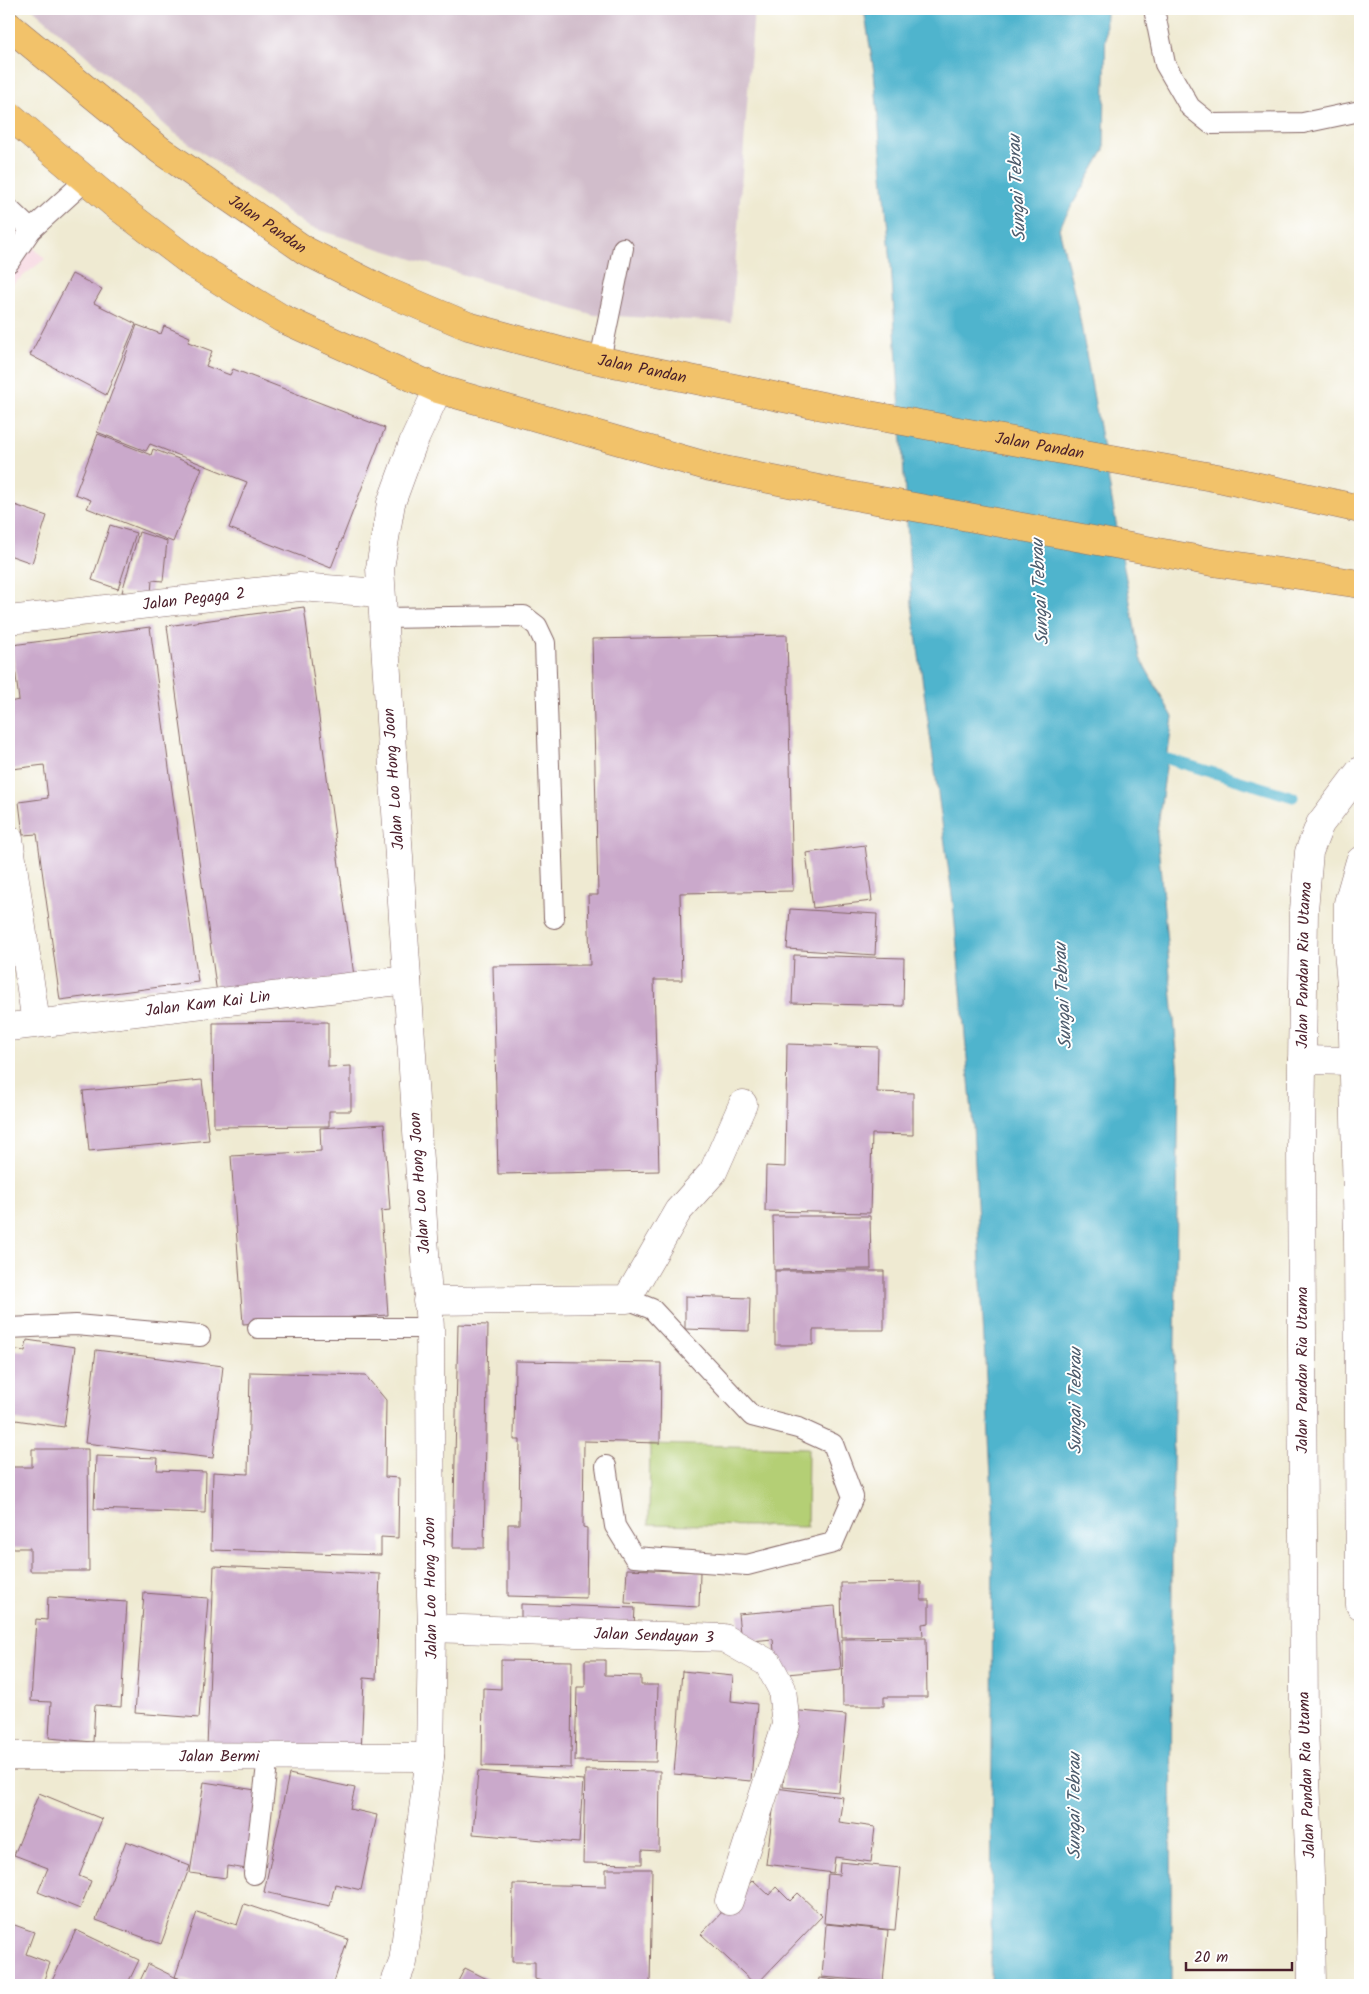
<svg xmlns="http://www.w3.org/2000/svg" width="1369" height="1994" font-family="Kalam,sans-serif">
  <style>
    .built { fill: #f5cfda }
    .industrial { fill: #d1bdcb }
    .green { fill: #b4cf75; stroke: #7f7750 }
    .water { fill: #4fb4cd; stroke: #4c6a7c }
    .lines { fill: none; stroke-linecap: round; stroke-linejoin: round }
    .stream { stroke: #4fb4cd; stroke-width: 11 }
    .building { fill: #caa9cb }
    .service-casing { stroke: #846665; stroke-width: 22 }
    .minor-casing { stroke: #846665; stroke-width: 29 }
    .tertiary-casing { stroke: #846665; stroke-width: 29 }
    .trunk-casing { stroke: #846665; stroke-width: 29 }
    .service { stroke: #fff; stroke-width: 20 }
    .minor { stroke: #fff; stroke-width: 28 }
    .tertiary { stroke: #fff; stroke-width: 28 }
    .trunk { stroke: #f2c26a; stroke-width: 28 }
    .labels { text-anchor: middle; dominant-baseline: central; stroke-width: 4; stroke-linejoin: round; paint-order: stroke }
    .street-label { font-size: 16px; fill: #4a1f2b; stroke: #fff }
    .water-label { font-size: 18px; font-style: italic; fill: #4c5b6c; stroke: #fff }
  </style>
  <rect width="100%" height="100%" fill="#fff"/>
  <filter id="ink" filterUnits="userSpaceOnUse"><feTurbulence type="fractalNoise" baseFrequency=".02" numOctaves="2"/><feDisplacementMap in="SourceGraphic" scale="10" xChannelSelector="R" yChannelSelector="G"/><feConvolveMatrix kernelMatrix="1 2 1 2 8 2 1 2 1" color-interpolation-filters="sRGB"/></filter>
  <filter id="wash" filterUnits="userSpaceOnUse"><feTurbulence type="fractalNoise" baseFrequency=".0096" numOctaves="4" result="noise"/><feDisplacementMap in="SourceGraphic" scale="20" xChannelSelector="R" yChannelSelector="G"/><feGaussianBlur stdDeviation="1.12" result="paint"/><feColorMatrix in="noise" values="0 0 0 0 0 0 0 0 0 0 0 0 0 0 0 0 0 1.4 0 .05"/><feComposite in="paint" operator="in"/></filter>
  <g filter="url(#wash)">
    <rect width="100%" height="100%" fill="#efead2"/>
    <path class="built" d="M9,223L45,259L9,287Z"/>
    <path class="industrial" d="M33,9H754L731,322L594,315L309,227L173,132Z"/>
    <path class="green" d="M650,1444L808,1448L807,1527L649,1524Z"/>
    <path class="water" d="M864,9H1106L1104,150L1059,228L1078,308L1140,658L1173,717L1157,833L1179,1074L1172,1535L1171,1985H991L993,1516L973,1125L953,902L912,605L891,264L874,72Z"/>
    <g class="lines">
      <path class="stream" d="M1168,759L1293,797"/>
    </g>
    <g id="blocks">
      <path class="building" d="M72,274L102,289L94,303L136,324L106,395L30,355Z
        M137,325L161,334L164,326L190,337L188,342L212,351L206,366L230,375L233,369L385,428L331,568L229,528L247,482L150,444L146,451L97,432Z
        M98,434L151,455L153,449L202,468L173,542L87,508L91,500L75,494Z
        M9,503L47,516L32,563L9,555Z
        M110,525L136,533L118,589L92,580Z
        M139,532L167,541L163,581L152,580L151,595L122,592Z
        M304,607L354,976L217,994L167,626Z
        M150,627L198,982L60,1000L37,834L23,835L19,802L48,798L44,765L12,769L9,746V702L19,700L12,645Z
        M787,635L793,891L680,893L682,980H654L659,1171L498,1174L493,966L590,965L588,895H598L592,639Z
        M865,845L872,901L813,908L806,853Z
        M790,909L877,914L875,955L787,949Z
        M794,955L904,958L903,1006L792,1003Z
        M328,1022V1067L351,1066V1111H329V1126L214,1127L213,1023Z
        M787,1044L878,1047L877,1092L913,1093V1135L872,1134L870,1213L765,1211L766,1166L785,1167Z
        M202,1080L209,1140L89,1151L83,1091Z
        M384,1124L390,1210L381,1211L388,1315L243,1324L231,1156L321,1151L320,1128Z
        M773,1216H870L871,1269L774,1270Z
        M775,1271H884V1330H813V1345H775Z
        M685,1296L750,1298L749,1331L685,1329Z
        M458,1324L488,1325L484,1548H453Z
        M27,1340L75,1347L64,1427L9,1419V1349L25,1351Z
        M96,1350L223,1366L213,1458L85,1443Z
        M515,1361L661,1363L660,1443L584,1441L583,1527L587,1528L586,1598L508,1596V1524H519L520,1440H514Z
        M250,1372L365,1375L386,1400L385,1477L399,1478L398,1538L381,1537V1555L211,1550L213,1472L248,1474Z
        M32,1449H88L89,1571H30V1548H9V1467H32Z
        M96,1456L158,1458L157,1470L206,1472L205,1513L94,1509Z
        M214,1566L380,1574L376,1679L364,1678L361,1754L207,1747Z
        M627,1569L700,1572L699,1607L625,1603Z
        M921,1582V1600H929V1623L922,1624L923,1636L842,1637L841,1583Z
        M144,1593L208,1598L199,1718L135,1713Z
        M48,1597L127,1602L121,1707L95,1705L93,1742L49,1738L51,1702L31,1701L36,1619L47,1620Z
        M521,1604L635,1608L634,1627L521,1623Z
        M835,1606L841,1669L776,1675L773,1639L741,1642L738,1614Z
        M926,1638L927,1697H884V1706H843L842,1639Z
        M501,1660L572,1661L571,1768L482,1766L483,1688L501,1689Z
        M585,1660H605V1675L641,1676V1685H658L656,1762L575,1761L577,1687H585Z
        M682,1671L733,1676L731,1701L757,1704L751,1781L674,1774Z
        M789,1710L846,1715L839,1792L783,1787Z
        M585,1770L660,1771L659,1851L642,1850V1864L583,1863Z
        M478,1771L583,1780L579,1843L473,1834Z
        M289,1774L355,1788L350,1809L377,1815L361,1890L335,1884L330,1906L264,1892Z
        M204,1782L262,1791L247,1869L227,1866L226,1878L190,1873Z
        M776,1788L843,1797L839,1822L875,1827L871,1862L835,1857L833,1873L766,1864Z
        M39,1793L102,1819L79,1876L91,1881L80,1909L38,1892L48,1868L14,1855Z
        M126,1841L190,1866L161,1944L96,1920Z
        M840,1862L901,1868L895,1930L824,1923L828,1874L839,1875Z
        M606,1869H652L650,1985H554L535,1979V1962H512L513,1884L606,1886Z
        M753,1880L769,1895L776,1887L790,1901L798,1893L822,1916L756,1985L701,1934Z
        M244,1904L348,1939L333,1985H201L175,1977L197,1912L237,1925Z
        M9,1923L34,1932L26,1954L50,1963L42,1985H9Z
        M826,1924L888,1930L883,1982L822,1977Z
        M76,1930L139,1960L127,1985H50Z
        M148,1964L191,1985H138Z
        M465,1968L499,1985H456Z
        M819,1978L869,1984V1985H818Z"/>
    </g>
  </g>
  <g filter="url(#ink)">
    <use href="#blocks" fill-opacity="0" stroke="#846665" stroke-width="1"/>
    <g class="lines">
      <g class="service-casing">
        <path id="service" d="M1154,9L1165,64L1190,107L1211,124L1303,123L1360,111
          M9,209L31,230
          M9,262L31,230L86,180
          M600,360L623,248
          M383,618L524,616L537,626L545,643L554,918
          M9,1328L76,1325L200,1336
          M258,1328H430
          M606,1466L615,1526L634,1557L747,1565L833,1543L853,1497L833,1444L798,1428L752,1416L652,1309L627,1299
          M254,1874L268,1757"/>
      </g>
      <g class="minor-casing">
        <g id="minor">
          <path id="s1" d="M9,620L299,587L381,593"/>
          <path d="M9,839L36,1023"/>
          <path id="s2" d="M9,1027L407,980"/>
          <path d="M427,1301L627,1299L678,1211L713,1172L743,1104"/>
          <path id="s3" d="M432,1628L724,1638L768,1663L782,1689L786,1725L729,1901"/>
          <path id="s4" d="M9,1756L430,1757"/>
        </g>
      </g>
      <g class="tertiary-casing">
        <g id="tertiary">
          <path d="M1360,861L1348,903V950L1352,996L1358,1239L1360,1605"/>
          <path d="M1302,1060L1353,1061"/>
          <path d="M394,1985L403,1962L430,1757L432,1628L431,1595L430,1328L380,568L391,503L413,443L438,389"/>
          <path id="s5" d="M1312,1985L1310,1877L1304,1727L1301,1145L1304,910L1309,852L1320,824L1360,771"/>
        </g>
      </g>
      <g class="trunk-casing">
        <g id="trunk">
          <path id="s6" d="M9,26L160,150L306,251L383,290L468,326L579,356L842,410L1223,479L1360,509"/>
          <path d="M9,115L113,203L193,264L281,318L438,389L710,467L838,493L1212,562L1360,584"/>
        </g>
      </g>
      <use href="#service" class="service"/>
      <use href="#minor" class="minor"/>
      <use href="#tertiary" class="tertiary"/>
      <use href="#trunk" class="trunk"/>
    </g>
  </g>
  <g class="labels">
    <g class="street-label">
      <text stroke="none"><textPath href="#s6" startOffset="326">Jalan Pandan</textPath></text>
      <text stroke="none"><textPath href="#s6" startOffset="731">Jalan Pandan</textPath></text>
      <text stroke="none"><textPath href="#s6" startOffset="1136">Jalan Pandan</textPath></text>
      <text stroke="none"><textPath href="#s1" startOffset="186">Jalan Pegaga 2</textPath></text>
      <text transform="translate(394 779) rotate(-94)">Jalan Loo Hong Joon</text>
      <text stroke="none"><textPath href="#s5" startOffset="1020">Jalan Pandan Ria Utama</textPath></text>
      <text stroke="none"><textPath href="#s2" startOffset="200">Jalan Kam Kai Lin</textPath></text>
      <text transform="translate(420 1183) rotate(-94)">Jalan Loo Hong Joon</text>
      <text transform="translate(1302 1370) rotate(-90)">Jalan Pandan Ria Utama</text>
      <text transform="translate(431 1588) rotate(-91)">Jalan Loo Hong Joon</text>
      <text stroke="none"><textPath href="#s3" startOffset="222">Jalan Sendayan 3</textPath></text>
      <text stroke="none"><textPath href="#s4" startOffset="210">Jalan Bermi</textPath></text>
      <text transform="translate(1307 1775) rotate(-92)">Jalan Pandan Ria Utama</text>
    </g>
    <g class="water-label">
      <text transform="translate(1018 188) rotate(-93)">Sungai Tebrau</text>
      <text transform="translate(1041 592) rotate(-93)">Sungai Tebrau</text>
      <text transform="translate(1064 996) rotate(-93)">Sungai Tebrau</text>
      <text transform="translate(1076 1401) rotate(-90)">Sungai Tebrau</text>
      <text transform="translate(1075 1806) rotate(-90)">Sungai Tebrau</text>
    </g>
  </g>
  <rect width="1369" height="1994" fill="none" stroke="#fff" stroke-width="30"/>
  <path d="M1186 1962v8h106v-8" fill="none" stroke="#4a1f2b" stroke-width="2.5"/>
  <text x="1194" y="1962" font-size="15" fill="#4a1f2b" stroke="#ffffff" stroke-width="4" paint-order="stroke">20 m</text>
</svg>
